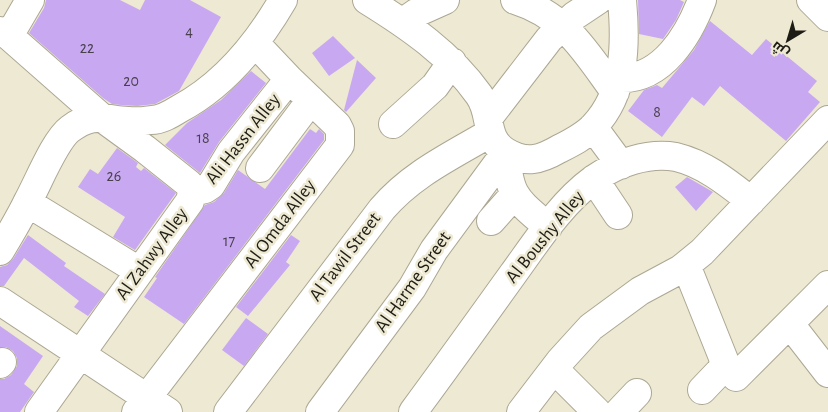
<svg xmlns="http://www.w3.org/2000/svg" width="828" height="412" font-family="'Alegreya Sans',Cairo,sans-serif">
  <style>
    .building { fill: #c8a9f1 }
    .lines { fill: none; stroke-linecap: round; stroke-linejoin: round }
    .minor-casing { stroke: #aca793; stroke-width: 30 }
    .minor { stroke: #fff; stroke-width: 28 }
    .labels { text-anchor: middle; dominant-baseline: central; stroke-width: 5; stroke-linejoin: round; paint-order: stroke }
    .number-label { font-size: 16px; fill: #48404c }
    .street-label { font-size: 19px; fill: #1e1d15; stroke: #eee9d3 }
  </style>
  <rect width="100%" height="100%" fill="#eee9d3"/>
  <path class="building" d="M46,0H120L140,10L145,0H190L221,17L179,91L155,104L137,106L121,105L112,104L103,98L29,33L44,8Z
    M638,0H680L684,2L676,20L663,39L639,34Z
    M710,21L752,55L766,39L817,81L808,92L820,102L786,141L720,86L704,106L692,97L662,137L628,111L644,90L657,85L662,88L694,50Z
    M333,36L355,58L329,76L312,53Z
    M357,60L376,78L346,112L344,110Z
    M251,71L266,83L219,142L200,173L165,145L187,123L221,100Z
    M310,129L316,133L319,129L324,134V140L184,324L144,297L157,278L155,277L205,205L214,202L224,193L238,170L265,189Z
    M117,148L138,163L136,167L141,171L144,168L176,193L135,250L113,237L125,217L78,187L90,169L98,174Z
    M687,177L713,192L696,211L675,187Z
    M28,235L66,263L64,266L105,294L88,316L74,307L79,301L24,258L4,286H0V267L7,265L13,259Z
    M291,235L300,241L286,262L290,265L248,316L236,307Z
    M246,318L268,334L244,366L222,350Z
    M0,326L43,356L24,384L34,392L20,412H0V379H4L11,375L17,366V358L13,351L6,347H0Z"/>
  <g class="lines">
    <g class="minor-casing">
      <path id="minor" d="M367,0C409,26 450,54 479,95C493,114 483,138 506,152C526,164 540,160 559,149C571,143 585,136 594,126C626,92 626,43 622,0
        M515,0C566,16 585,51 615,92
        M811,0L828,17
        M403,22L416,13L445,0
        M0,31L9,36L101,117L145,149L189,184L192,192L190,201L39,412
        M9,36L30,0
        M620,78C662,80 689,35 702,0
        M489,117L549,39L574,16L598,0
        M393,124L435,86L452,62
        M593,127L621,165
        M506,152C509,197 516,199 548,227
        M260,168L311,100
        M594,179L618,215
        M192,192L205,189L211,185L231,152L289,79
        M28,203L139,271
        M491,221L514,195
        M0,251C10,234 20,218 28,201C38,183 55,140 70,129C94,111 103,120 128,121C136,122 144,121 151,120C161,120 171,114 179,109C224,85 258,43 283,0
        M686,265L724,360L722,369L702,390
        M0,301L168,412
        M790,324L828,373
        M0,364L2,362
        M554,369L597,412
        M736,377L828,285
        M136,412L340,145V131L337,125L289,79L255,43
        M228,412L382,209C412,174 451,156 490,133
        M320,412L412,288L434,250L506,152
        M413,412C447,366 480,320 513,274C537,241 561,203 594,179C617,163 648,152 676,157C705,164 728,183 751,201
        M521,412L560,361L591,327L640,291L681,269L702,252L828,120
        M619,412L637,393"/>
    </g>
    <use href="#minor" class="minor"/>
  </g>
  <g class="labels">
    <g class="number-label">
      <text x="189" y="31">4</text>
      <text x="87" y="48">22</text>
      <text x="131" y="81">20</text>
      <text x="657" y="112">8</text>
      <text x="203" y="138">18</text>
      <text x="114" y="176">26</text>
      <text x="229" y="241">17</text>
    </g>
    <g class="street-label">
      <text transform="translate(243 139) rotate(-52)">Ali Hassn Alley</text>
      <text transform="translate(280 224) rotate(-53)">Al Omda Alley</text>
      <text transform="translate(545 237) rotate(-51)">Al Boushy Alley</text>
      <text transform="translate(152 254) rotate(-54)">Al Zahwy Alley</text>
      <text transform="translate(345 257) rotate(-53)">Al Tawil Street</text>
      <text transform="translate(413 282) rotate(-55)">Al Harme Street</text>
    </g>
  </g>
  <g transform="translate(788 40) rotate(218)" stroke="#eee9d3" stroke-width="4" paint-order="stroke">
  <path d="M0-4L9 19L0 12L-9 19Z" fill="#1e1d15"/>
  <text y="-8" font-size="14" font-weight="bold" text-anchor="middle" fill="#1e1d15">ش</text>
  </g>
</svg>
